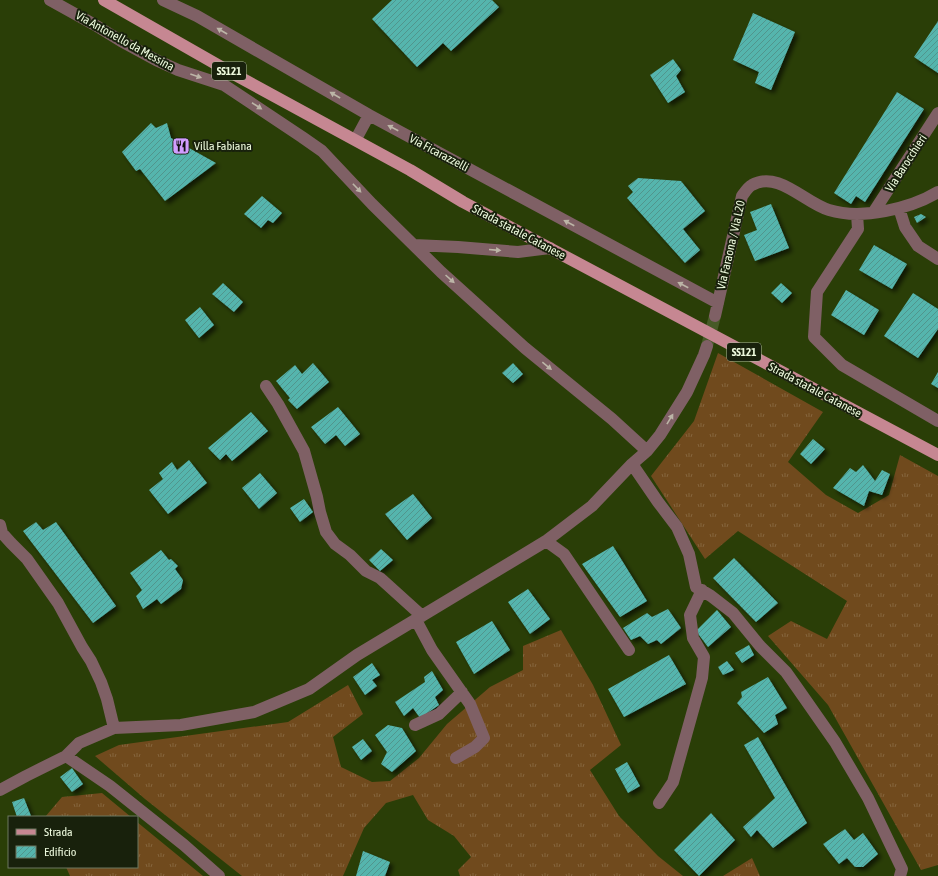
<svg xmlns="http://www.w3.org/2000/svg" width="938" height="876" font-family="'Asap Condensed',sans-serif">
  <style>
    .grass { fill: url(#grass-tufts) }
    .building { fill: url(#building-hatch); filter: url(#shadow) }
    .lines { fill: none; stroke-linecap: round; stroke-linejoin: round }
    .minor-tunnel { stroke: #475a27; stroke-width: 12; stroke-dasharray: 12 6; stroke-linecap: butt }
    .minor { stroke: #7f6065; stroke-width: 12 }
    .major { stroke: #c68792; stroke-width: 12 }
    .oneway { fill: #bcb5a7 }
    .labels { text-anchor: middle; dominant-baseline: central; stroke-width: 4; stroke-linejoin: round; paint-order: stroke }
    .shield { fill: #18210c; stroke: #adb99e; stroke-width: 1 }
    .shield-label { font-size: 11px; font-weight: bold; fill: #edfadd }
    .street-label { font-size: 12px; fill: #edfadd; stroke: #18210c }
    .poi-label { font-size: 12px; fill: #edfadd; stroke: #18210c; text-anchor: start }
  </style>
  <defs>
    <pattern id="grass-tufts" width="24" height="20" patternUnits="userSpaceOnUse"><rect width="24" height="20" fill="#704a1d"/><path d="M3 7l-1-3M5 7V3M7 7l1-3M15 17l-1-3M17 17v-4M19 17l1-3" fill="none" stroke="#85653d"/></pattern>
    <pattern id="building-hatch" width="6" height="6" patternUnits="userSpaceOnUse"><rect width="6" height="6" fill="#55b5ad"/><path d="M-1 1l2-2M0 6l6-6M5 7l2-2" fill="none" stroke="#51958d"/></pattern>
    <filter id="shadow"><feDropShadow dx="3.5" dy="3.5" stdDeviation="2" flood-color="#0009"/></filter>
  </defs>
  <rect width="100%" height="100%" fill="#2a3e07"/>
  <path class="grass" d="M718,353L823,412L788,462L826,495L858,513L889,495L900,455L938,476V865L921,870L828,705L768,636L791,621L827,639L847,601L738,531L705,559L651,476L694,421Z
    M561,630L593,685L621,745L590,770L619,816L658,856L683,876H460L458,870L471,857L454,836L428,820L413,795L386,803L364,828L343,876H242L145,799L95,756L119,745L288,722L348,685L363,714L333,737L341,767L372,782L390,781L419,758L447,724L490,687L523,670V646Z
    M102,793L131,817H45L62,797Z
    M137,822L203,876H70L66,867H137Z
    M752,858L760,876H723Z"/>
  <path class="building" d="M392,0H492L499,7L451,51L443,43L417,67L372,19Z
    M753,13L795,32L771,90L755,83L759,72L733,60Z
    M938,21V73L914,57Z
    M673,59L681,70L676,76L685,92L668,103L650,75Z
    M897,92L924,109L865,202L856,196L851,204L834,193Z
    M151,123L156,128L167,123L171,138L216,163L165,201L140,169L136,171L122,152Z
    M638,178L681,181L705,211L683,229L700,250L685,263L627,198L633,192L628,186Z
    M262,196L282,213L273,223L268,220L261,228L244,214Z
    M771,204L789,248L755,261L744,235L757,230L750,212Z
    M921,214L926,217L917,223L914,217Z
    M874,245L907,264L892,289L859,270Z
    M223,283L243,302L234,312L212,294Z
    M781,283L792,293L782,303L771,293Z
    M846,290L879,310L864,335L831,315Z
    M913,293L938,309V329L918,358L884,336Z
    M200,307L214,325L199,338L185,320Z
    M313,363L329,382L297,409L288,400L290,398L276,381L295,365L302,374Z
    M513,363L523,374L513,383L502,373Z
    M938,372V388L931,384Z
    M338,407L360,434L345,446L336,435L325,444L311,427Z
    M251,412L268,431L232,461L226,454L220,460L208,448Z
    M813,439L825,449L811,464L800,454Z
    M189,460L207,483L168,514L149,490L163,479L159,473L172,462L177,470Z
    M863,465L875,481L882,470L890,474L882,495L869,491L864,506L833,488L850,468L856,472Z
    M260,473L277,493L259,509L242,488Z
    M413,494L432,518L407,540L385,514Z
    M304,499L313,512L300,522L290,508Z
    M36,522L43,530L56,522L116,606L93,623L23,531Z
    M613,546L647,601L620,617L582,564Z
    M381,549L393,560L380,571L369,560Z
    M161,550L169,560L171,559L178,566L175,569L183,580L181,589L161,604L157,599L143,609L136,596L142,590L130,573Z
    M734,558L778,603L756,622L713,578Z
    M528,589L550,619L530,634L508,602Z
    M668,609L681,628L661,644L657,640L648,644L640,636L631,640L623,628L647,613L652,617Z
    M717,610L731,627L708,647L696,631Z
    M492,621L510,650L474,674L456,642Z
    M749,645L754,655L742,663L735,653Z
    M669,655L686,684L624,717L608,689Z
    M727,661L734,670L723,675L718,667Z
    M372,663L380,675L372,680L377,686L365,695L353,677Z
    M432,671L443,690L435,697L439,705L420,718L413,708L404,716L395,702L425,682L424,677Z
    M768,677L787,708L775,715L778,724L764,733L737,703L742,697L741,692Z
    M388,725L402,728L416,751L392,772L381,764L387,752L375,735Z
    M758,737L807,823L773,848L757,830L751,837L743,827L775,798L744,745Z
    M363,739L372,751L361,760L352,747Z
    M627,762L640,786L628,793L615,769Z
    M72,768L83,784L72,792L60,777Z
    M24,798L31,816L17,817L12,802Z
    M711,813L735,840L699,876L674,850Z
    M845,829L854,840L863,833L878,854L863,867H855L847,858L839,864L823,844Z
    M363,851L390,862L385,876H356Z"/>
  <g class="lines">
    <path class="minor-tunnel" d="M707,346L715,316"/>
    <path class="minor" d="M50,0L95,25L121,41L156,60L178,70L224,85L302,137L322,151L372,204L441,272L525,348L612,419L647,451
      M163,0L197,16L369,115L718,303
      M356,139L369,115
      M899,208L905,227L918,246L938,259
      M873,213L938,113
      M857,214L858,229L817,292L814,337L842,365L938,421
      M414,245L458,247L518,252L550,248
      M715,316L742,196C745,192 748,187 752,185C778,170 805,203 829,210C861,220 910,209 938,192
      M266,386L278,404L304,451L317,497L320,512L326,532L335,544L350,555L366,571L380,578L422,616
      M632,464L658,502L677,527L689,554L696,587L711,596L733,613L760,646L786,672L798,689L835,742L868,798L902,869L900,876
      M0,525L2,533L11,543L27,559L58,603L82,647L91,661L101,682L107,699L114,728
      M546,541L564,554L629,650
      M416,620L432,650L470,704L484,738L475,747L456,758
      M415,725L439,714L462,692
      M66,756L110,786L184,845L219,876
      M0,790L26,776L66,756L79,743L114,728L181,725L254,712L309,689L357,655L546,541L592,506L632,464L647,451L660,435L687,392L704,355L707,346
      M659,803L673,782L702,678L704,657L693,638L690,615L702,590"/>
    <path class="major" d="M104,0L230,72L410,170L463,202L938,455"/>
  </g>
  <defs><path id="oneway-solid" d="M-6-.8H1V-3.2L6.5 0L1 3.2V.8H-6Z"/></defs>
  <g class="oneway">
    <use href="#oneway-solid" transform="translate(222 31) rotate(-150)"/>
    <use href="#oneway-solid" transform="translate(196 76) rotate(19)"/>
    <use href="#oneway-solid" transform="translate(335 95) rotate(-150)"/>
    <use href="#oneway-solid" transform="translate(257 106) rotate(33)"/>
    <use href="#oneway-solid" transform="translate(393 128) rotate(-152)"/>
    <use href="#oneway-solid" transform="translate(357 188) rotate(46)"/>
    <use href="#oneway-solid" transform="translate(569 223) rotate(-152)"/>
    <use href="#oneway-solid" transform="translate(495 250) rotate(5)"/>
    <use href="#oneway-solid" transform="translate(450 279) rotate(42)"/>
    <use href="#oneway-solid" transform="translate(683 285) rotate(-152)"/>
    <use href="#oneway-solid" transform="translate(547 366) rotate(39)"/>
    <use href="#oneway-solid" transform="translate(670 419) rotate(-59)"/>
  </g>
  <defs>
    <g id="restaurant-square" transform="scale(0.9)"><rect x="-9" y="-9" width="18" height="18" rx="4" fill="#d19dfe" stroke="#18210c"/><path d="M-5-6h1v4h1v-4h1v4h1v-4h1v5L-1.5 .5V6h-2V.5L-5-1ZM5-6V6H3V1.5H1.5Q1.5-4 5-6Z" fill="#111"/></g>
  </defs>
  <g fill-rule="evenodd">
    <use href="#restaurant-square" x="181" y="146"/>
  </g>
  <g class="labels">
    <g class="shield">
      <rect x="212" y="62" width="34" height="18" rx="3"/>
      <rect x="727" y="343" width="34" height="18" rx="3"/>
    </g>
    <g class="shield-label">
      <text x="229" y="71">SS121</text>
      <text x="744" y="352">SS121</text>
    </g>
    <g class="street-label">
      <text transform="translate(125 41) rotate(29)">Via Antonello da Messina</text>
      <text transform="translate(439 153) rotate(28)">Via Ficarazzelli</text>
      <text transform="translate(906 163) rotate(-57)">Via Barocchieri</text>
      <text transform="translate(519 232) rotate(28)">Strada statale Catanese</text>
      <text transform="translate(731 245) rotate(-77)">Via Faraona / Via L20</text>
      <text transform="translate(815 390) rotate(28)">Strada statale Catanese</text>
    </g>
    <g class="poi-label">
      <text x="194" y="146">Villa Fabiana</text>
    </g>
  </g>
  <rect x="8" y="816" width="130" height="52" fill="#18210c" stroke="#6d7860"/>
  <rect x="16" y="829" width="20" height="6" fill="#c68792" stroke="#6d7860"/>
  <text x="44" y="836" font-size="12" fill="#edfadd">Strada</text>
  <rect x="16" y="846" width="20" height="12" fill="url(#building-hatch)" stroke="#6d7860"/>
  <text x="44" y="856" font-size="12" fill="#edfadd">Edificio</text>
</svg>
